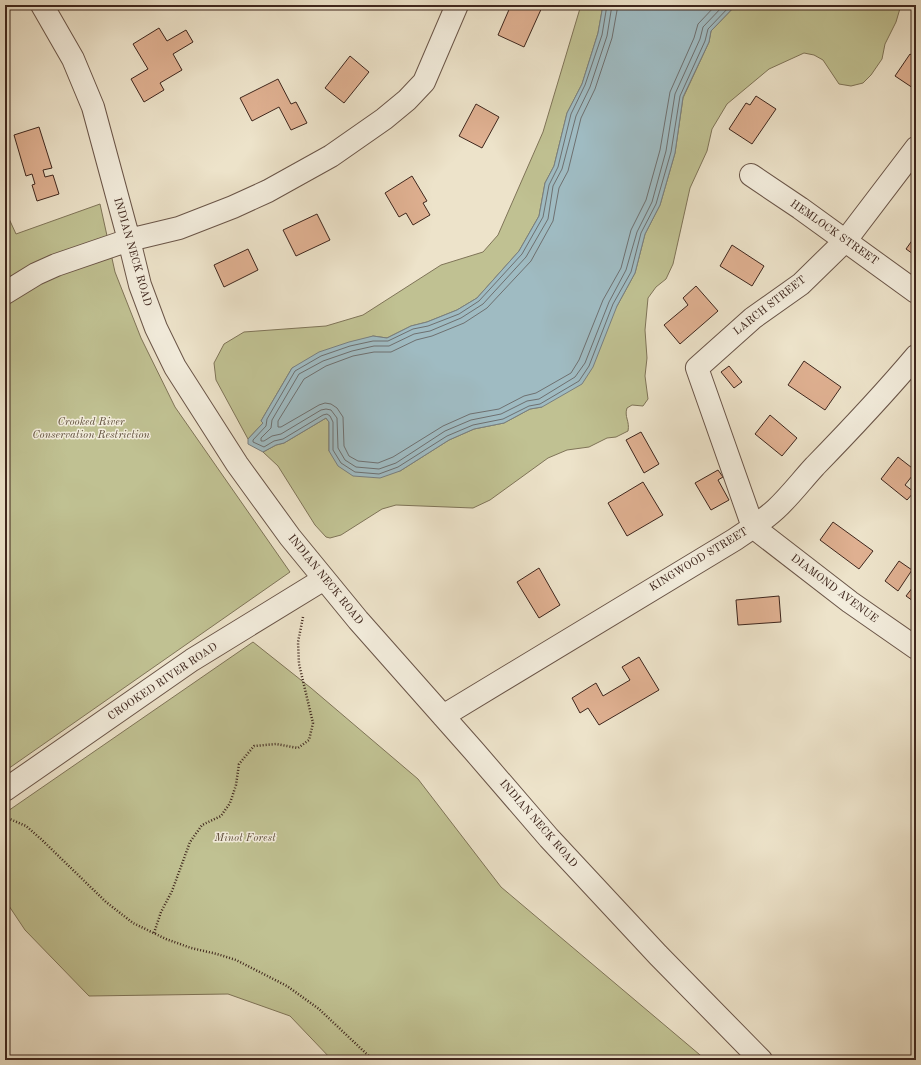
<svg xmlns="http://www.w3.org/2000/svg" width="921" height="1065" font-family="'Old Standard TT',serif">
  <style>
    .green { fill: #c0c192; stroke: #7f7458 }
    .water { fill: #9fbbc2; stroke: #787f80 }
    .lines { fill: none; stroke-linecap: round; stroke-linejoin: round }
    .shore { stroke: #6e7070; stroke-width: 1 }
    .building { fill: #dfb091; stroke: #3e261d }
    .minor-casing { stroke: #6a5548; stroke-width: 24 }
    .path { stroke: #3e261d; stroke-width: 2.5; stroke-dasharray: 1 2; stroke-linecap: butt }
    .minor { stroke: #f3eddd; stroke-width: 22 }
    .labels { text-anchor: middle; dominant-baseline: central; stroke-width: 3; stroke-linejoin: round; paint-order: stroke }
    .street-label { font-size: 11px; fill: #3e261d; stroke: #f3eddd }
    .park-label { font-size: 11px; font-style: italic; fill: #5e4d3a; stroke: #f3eddd }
  </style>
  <rect width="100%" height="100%" fill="#ede3ca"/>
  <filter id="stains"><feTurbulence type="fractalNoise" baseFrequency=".005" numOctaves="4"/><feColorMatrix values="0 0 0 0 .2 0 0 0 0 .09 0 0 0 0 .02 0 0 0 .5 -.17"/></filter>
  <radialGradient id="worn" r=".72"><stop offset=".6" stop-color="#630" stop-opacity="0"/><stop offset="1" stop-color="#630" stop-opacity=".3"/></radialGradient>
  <path class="green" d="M581,5H603L598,33L582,84L567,113L554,166L545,183L539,216L519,251L477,298L457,310L427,322L411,326L387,338L373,336L292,368L261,421L263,423L248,439L216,380L214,363L224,344L244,332L326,326L363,315L441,265L483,252L498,235L543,132Z
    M736,5H901L896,22L885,44L882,59L871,75L863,83L851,86L839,84L823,60L814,55L804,53L769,69L727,104L712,129L707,151L690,188L673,264L666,279L656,287L648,298L645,330L647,358L645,376L648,399L643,406L632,405L627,408C624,417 630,421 628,431L616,437L607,438L589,447L567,450L548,458L490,500L473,508L396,505L382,509L341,535L330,538L326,537L315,525L278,466L263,452L276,445L284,443L326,418L329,422V451L400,471L449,440L474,429L504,423L530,409L542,407L617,306L635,273L645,234L660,205L675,153L683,98L709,42L711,31Z
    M100,204L115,272L141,338L175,407L290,572L5,771V210L16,234Z
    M253,642L311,688L418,779L501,887L706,1060H332L290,1016L228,994L89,996L25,930L5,900V813Z"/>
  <path class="water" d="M603,5H736L711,31L709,42L683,97L675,153L660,205L645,234L635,273L617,306L593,367L582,384L542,407L530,409L504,423L474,429L449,440L400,471L380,478L353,476L338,466L329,451V422L326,418L284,443L276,445L263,452L248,444V439L263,423L261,421L292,368L319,352L349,342L373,336L387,338L411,326L427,322L457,310L477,298L519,251L539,216L545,183L554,166L567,113L582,84L598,33Z"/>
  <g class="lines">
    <path class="shore" d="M607,5L602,35L585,85L571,114L558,167L549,185L543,217L522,254L479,301L459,314L428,326L413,329L388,341H373L350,346L321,356L295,371L267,419L266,426L253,440V442L264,447L274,441L283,439L323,415L327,414L330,416L333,422V450L341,463L355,472L379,474L398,467L447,436L473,425L503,419L529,406L540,404L579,381L589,366L613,304L631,272L641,233L656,204L671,152L680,96L705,41L708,29L731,5
      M612,5L607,36L590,87L576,116L562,169L553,186L548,219L526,257L483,304L461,318L430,331L414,334L389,346H374L352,351L323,361L299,374L272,420L271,428L261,438V441H264L272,436L281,434L321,410L326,409L331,410L337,418L338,448L345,460L356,467L379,469L396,463L445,431L471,420L501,414L527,401L539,399L575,377L585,363L609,302L626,270L637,232L652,202L666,151L675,94L700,39L703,27L724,5
      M618,5L612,38L595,89L581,118L568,171L559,188L553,221L531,261L487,308L464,323L432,336L416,340L391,352H374L353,356L326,366L304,379L278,421V427H281L319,405L325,403L331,404L337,408L343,417L344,446L349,456L358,461L378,463L393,457L443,426L470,414L499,409L524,396L536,393L571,373L579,360L603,300L621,268L631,230L646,200L660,150L670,92L694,38L698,24L716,5"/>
  </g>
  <path class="building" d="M511,5H543L524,47L498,35Z
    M159,28L167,41L186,30L193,42L173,54L182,70L160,83L164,90L144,102L131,79L148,69L133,44Z
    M910,54L916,58V90L895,76Z
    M350,56L369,72L344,103L325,88Z
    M278,79L291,104L296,102L307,123L291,130L279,107L252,121L240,98Z
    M756,96L776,109L752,144L729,129L746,103L750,105Z
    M476,104L499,117L482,148L459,136Z
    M39,127L52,168L43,170L45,177L53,175L59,194L37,201L32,185L35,184L32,174L26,176L14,135Z
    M412,176L427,201L423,203L430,215L413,225L406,213L399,217L385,193Z
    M317,214L330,240L296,256L283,230Z
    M916,235V256L906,249Z
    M732,245L764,266L752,286L720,266Z
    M248,249L258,270L224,287L214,265Z
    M696,286L718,311L680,344L664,325L688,305L683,298Z
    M804,361L841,387L825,410L788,385Z
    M729,366L742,382L734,388L721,372Z
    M770,415L797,438L782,456L755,434Z
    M641,432L659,464L644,473L626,440Z
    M898,457L916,471L905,485L914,492L907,500L881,479Z
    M718,470L723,477L718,480L729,500L711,510L695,483Z
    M643,482L663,515L627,536L608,503Z
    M833,522L873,551L859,569L820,540Z
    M899,561L912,570L898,591L885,581Z
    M539,568L560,605L539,618L517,582Z
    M916,583V603L906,596Z
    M779,596L781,622L738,625L736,600Z
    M639,657L659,690L599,725L588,708L580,713L572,698L596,683L603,696L630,680L622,667Z"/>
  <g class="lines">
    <g class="minor-casing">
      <path id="minor" d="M42,5L73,59L93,107L129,240L140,285L156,328L175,367L237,464L290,537L358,620L474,751L549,838L658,955L761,1060
        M916,148L846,240L801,284L753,318L697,368L753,527L850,602L916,648
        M751,175L800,208L916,292
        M5,293L36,274L56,265L129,240L179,228L233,207L268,191L331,156L384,119L407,100L424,82L457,5
        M443,716L734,540C749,530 763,521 776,509C790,496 802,480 815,466C850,430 884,394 916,356
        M5,790L192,660L324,579"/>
    </g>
    <path class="path" d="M5,817L26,826L41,839L106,902L133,923L166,939L191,948L217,954L236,960L287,986L319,1009L373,1060
      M154,933L161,912L172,891L190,842L202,825L221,816L230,803L236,785L239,764L254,746L276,744L298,748L309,740L313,723L299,664L298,642L303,617"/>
    <use href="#minor" class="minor"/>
  </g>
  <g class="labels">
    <g class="street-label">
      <text transform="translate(834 233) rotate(35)">HEMLOCK STREET</text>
      <text transform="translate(132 252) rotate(74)">INDIAN NECK ROAD</text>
      <text transform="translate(770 306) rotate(-38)">LARCH STREET</text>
      <text transform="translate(699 560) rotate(-31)">KINGWOOD STREET</text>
      <text transform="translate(325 580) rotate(51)">INDIAN NECK ROAD</text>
      <text transform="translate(834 589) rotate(37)">DIAMOND AVENUE</text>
      <text transform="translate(163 682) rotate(-34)">CROOKED RIVER ROAD</text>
      <text transform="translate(538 824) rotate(49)">INDIAN NECK ROAD</text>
    </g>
    <g class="park-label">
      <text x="91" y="422">Crooked River<tspan x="91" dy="13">Conservation Restriction</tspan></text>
      <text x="245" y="838">Minot Forest</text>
    </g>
  </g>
  <rect width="921" height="1065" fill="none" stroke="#ede3ca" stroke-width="20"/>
  <rect x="6" y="6" width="909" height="1053" fill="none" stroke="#3e261d" stroke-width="2"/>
  <rect x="10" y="10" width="901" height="1045" fill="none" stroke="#3e261d"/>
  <rect width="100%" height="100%" filter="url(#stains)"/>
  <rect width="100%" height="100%" fill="url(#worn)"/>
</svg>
